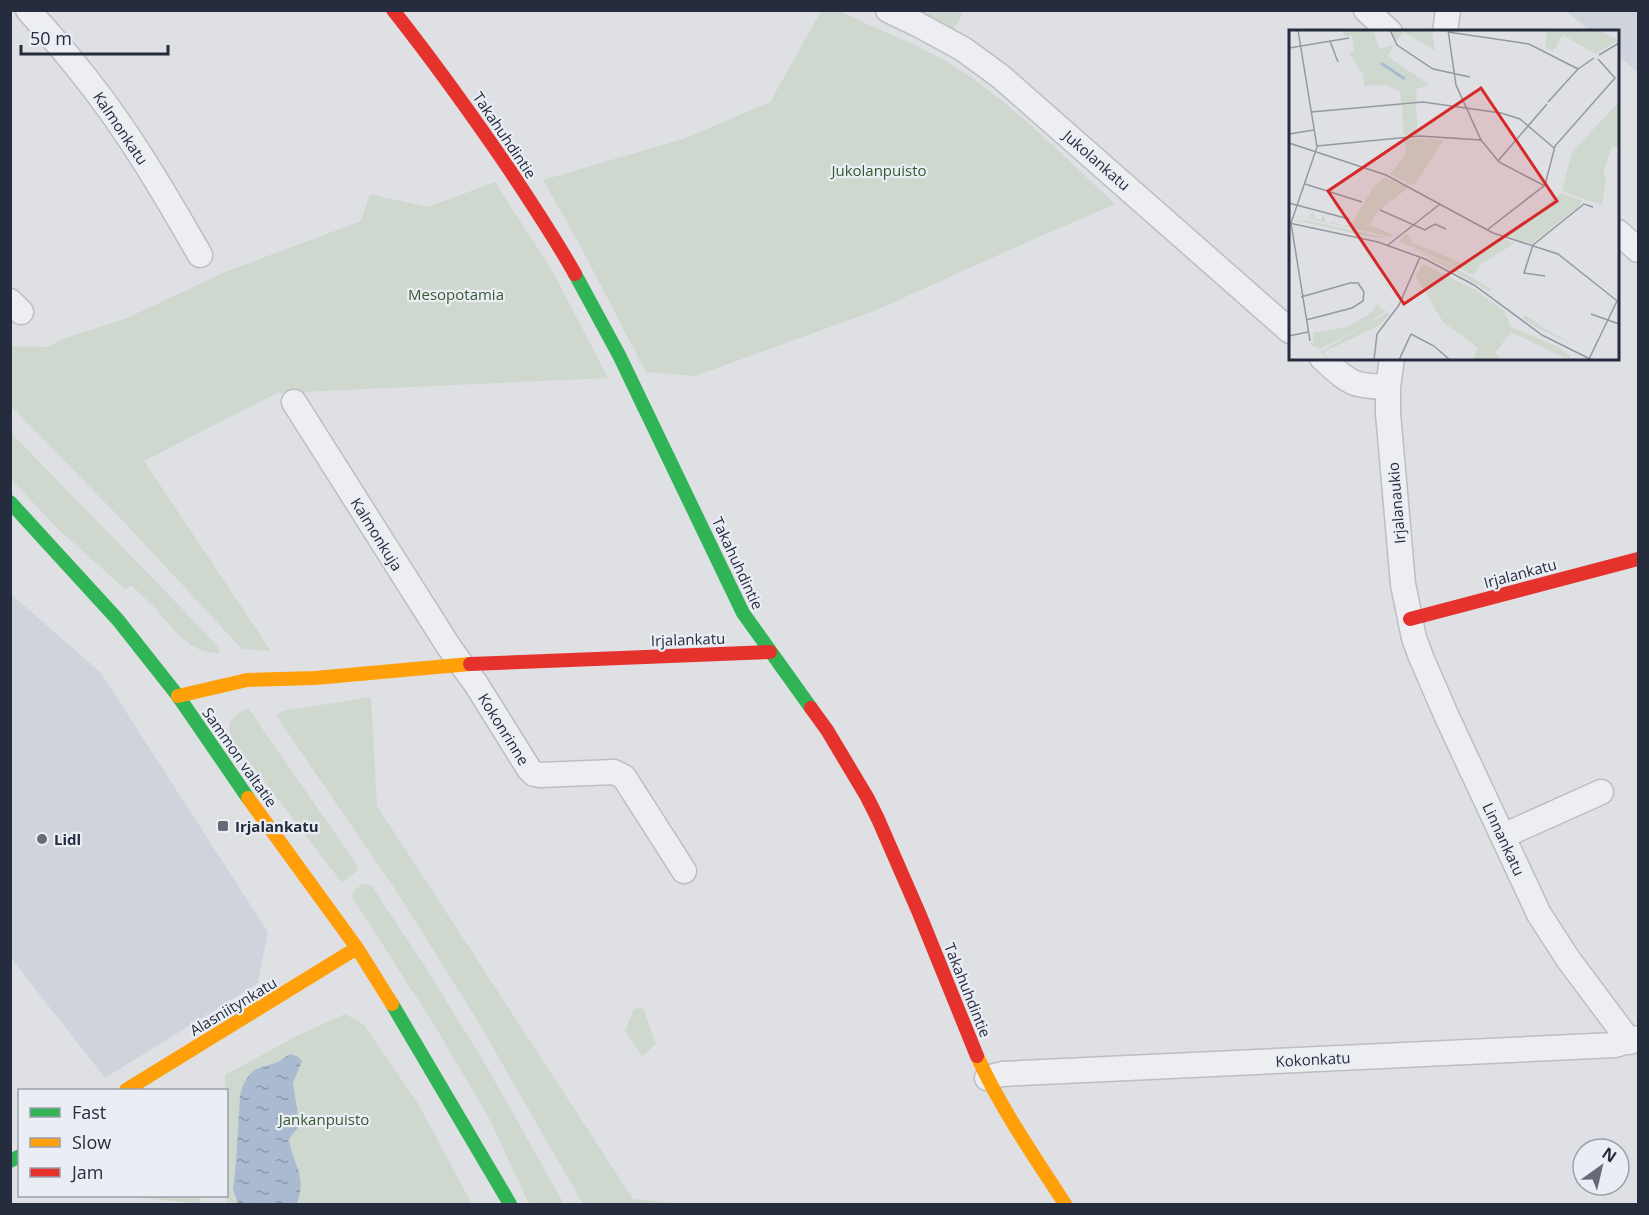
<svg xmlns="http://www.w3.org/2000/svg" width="1649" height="1215" font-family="'Open Sans',sans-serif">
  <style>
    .built { fill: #cfd3db }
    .green { fill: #ced8ce }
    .water { fill: url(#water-ripples) }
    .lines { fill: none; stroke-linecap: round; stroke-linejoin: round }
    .street-casing { stroke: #bcbec2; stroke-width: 27 }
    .street { stroke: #edeef1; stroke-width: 24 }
    .fast { stroke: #30b455; stroke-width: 14 }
    .slow { stroke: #ff9f0a; stroke-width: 14 }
    .jam { stroke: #e5322d; stroke-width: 14 }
    .poi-dot { fill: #656b77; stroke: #eaeef4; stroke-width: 2 }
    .labels { text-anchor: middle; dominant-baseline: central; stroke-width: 4.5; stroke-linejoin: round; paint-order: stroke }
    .street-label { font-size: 15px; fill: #242c3d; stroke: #eaeef4 }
    .park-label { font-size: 15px; fill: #375a31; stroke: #eaeef4 }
    .poi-label { font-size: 15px; font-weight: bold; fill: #242c3d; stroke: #eaeef4; text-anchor: start }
    .inset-river { fill: none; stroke: #aabbd1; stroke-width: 3 }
    .inset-road { fill: none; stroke: #9498a1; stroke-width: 1.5 }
    .view { fill: #d62828; fill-opacity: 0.15; stroke: #d62828; stroke-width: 3 }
    .inset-edge { fill: none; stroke: #242c3d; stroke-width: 3 }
  </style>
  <defs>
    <pattern id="water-ripples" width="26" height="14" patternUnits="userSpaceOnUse" patternTransform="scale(1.5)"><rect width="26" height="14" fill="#aabbd1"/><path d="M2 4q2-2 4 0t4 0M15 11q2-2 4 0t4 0" fill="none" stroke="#8a98ab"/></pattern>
  </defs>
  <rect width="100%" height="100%" fill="#dee0e4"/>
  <path class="built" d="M1566,11H1638V73L1618,55V32L1590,31Z
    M11,594L101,673L268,932L258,983L105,1078L11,958Z"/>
  <path class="green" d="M838,10C872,28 909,40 942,59C1007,97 1060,153 1115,204L1043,235L874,311L695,376L646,372L576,238L543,180L683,139L770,102L821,11Z
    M916,11H964L953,31Z
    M495,182L553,272L608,378L277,393L144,461L271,651L242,649L125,523L11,406V346L49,347L60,340L127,318L225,272L361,221L370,194L428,207Z
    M10,432L170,596L218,647L220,651L219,653C188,653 174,629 156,609C148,601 140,593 132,586L125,589L57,528L11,479Z
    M371,697L377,806L633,1199L688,1204H583L477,1020L399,895L277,717L278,714L283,711Z
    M248,708L357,865V871L344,882L340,880L234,742C224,723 231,717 248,708Z
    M362,884L371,885L428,971L488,1069L564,1204H529L490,1120L435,1026L352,897L353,892Z
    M643,1008L656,1044L642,1056L625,1031L634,1009Z
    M345,1014L363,1024L417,1102L472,1204H227L225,1075L297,1036Z
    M127,1196H200V1204Z"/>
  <path class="water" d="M290,1054L297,1056L302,1061L293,1083L299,1123C297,1131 292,1133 289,1140C294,1167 307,1175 297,1204H238L233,1189L236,1163L240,1096L243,1085L249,1075L256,1069L278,1062Z"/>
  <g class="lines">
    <g class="street-casing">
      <path id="street" d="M28,10C48,32 67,54 85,77C129,132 165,194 200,255
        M888,10L919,25L963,49L1000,76L1290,331
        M1366,10L1390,32
        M1445,32L1448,10
        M1618,232L1638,250
        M10,301L21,312
        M1322,358C1350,383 1350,386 1388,387
        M1392,358L1388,387V413L1403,584L1414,638L1421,657L1447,717L1539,914L1568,959L1630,1042
        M294,402L449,647L476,684L529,769L534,774L540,775L614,772L624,777L684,871
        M1503,836L1601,792
        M987,1078L1002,1074L1615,1045L1638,1038"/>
    </g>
    <use href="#street" class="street"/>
    <path class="fast" d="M575,274L619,355L743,613L811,708
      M10,502L118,620L178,696L248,798
      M392,1004L510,1204
      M10,1161L20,1156"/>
    <path class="slow" d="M178,696L247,680L315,678L470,664
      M248,798L357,948L392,1004
      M977,1056C1001,1109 1034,1156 1065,1204
      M126,1090L357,948"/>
    <path class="jam" d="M393,10C434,62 472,115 509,169C532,204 555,238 575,274
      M1410,619L1638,559
      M470,664L770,652
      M811,708L827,730L867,797L878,819L919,913L977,1056"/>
  </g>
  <g class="poi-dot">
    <rect x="217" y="820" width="12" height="12" rx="3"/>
    <circle cx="42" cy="839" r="6"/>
  </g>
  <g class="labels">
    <g class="street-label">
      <text transform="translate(121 128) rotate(56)">Kalmonkatu</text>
      <text transform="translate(505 135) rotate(56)">Takahuhdintie</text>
      <text transform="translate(1097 160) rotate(41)">Jukolankatu</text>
      <text transform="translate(1396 503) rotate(-95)">Irjalanaukio</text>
      <text transform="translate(377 534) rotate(58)">Kalmonkuja</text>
      <text transform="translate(738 563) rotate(65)">Takahuhdintie</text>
      <text transform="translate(1520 573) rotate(-15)">Irjalankatu</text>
      <text transform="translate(688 639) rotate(-2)">Irjalankatu</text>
      <text transform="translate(504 729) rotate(58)">Kokonrinne</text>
      <text transform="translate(240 757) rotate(55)">Sammon valtatie</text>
      <text transform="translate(1504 839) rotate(65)">Linnankatu</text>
      <text transform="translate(968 990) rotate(68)">Takahuhdintie</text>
      <text transform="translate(233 1006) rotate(-31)">Alasniitynkatu</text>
      <text transform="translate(1313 1059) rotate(-3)">Kokonkatu</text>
    </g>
    <g class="park-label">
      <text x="879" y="170">Jukolanpuisto</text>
      <text x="456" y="294">Mesopotamia</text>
      <text x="324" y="1119">Jankanpuisto</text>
    </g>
    <g class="poi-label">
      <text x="235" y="826">Irjalankatu</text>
      <text x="54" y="839">Lidl</text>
    </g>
  </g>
  <g transform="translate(1289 30)">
    <rect width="330" height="330" fill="#dee0e4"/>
    <path d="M54,0H84L90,19L105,15L98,26L141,55L127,59L128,72L112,73L111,61L96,55L75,56L74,44L60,24L65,20L63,6H55ZM102,0H143L146,21L115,2L107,11ZM255,0H308L330,10L306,24L274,5L264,21L256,17L258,4ZM330,72V117H323L314,142L317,149L313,175L273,161L283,122ZM127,74L129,105H115L113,75ZM134,108L155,110L127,153L122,155L101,144L117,123L116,110ZM96,147L119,158L89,181L81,195L105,205L102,207L8,186L20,188L24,181L26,189L32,190L34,184L37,192L43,193L46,187L45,193L57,196L65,190L85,156ZM272,163L293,171L291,176L242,214L218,206ZM5,190L20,191L100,208H87ZM117,203L124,213L173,233L213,208L226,213L192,234L185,245L110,211ZM128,221L161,235L204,260L200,261ZM134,234L185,259L215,281L222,297L267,316L282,326L280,330L222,302L206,323L213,330H184L189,318L154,292L127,247ZM87,274L97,281L73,297L31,319L20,314L25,312L24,303L58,297L82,283ZM97,283L101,284L91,295L34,322L40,330L31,322ZM236,285L261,302L292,318L248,298L233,288Z" fill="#ced8ce"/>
    <path class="inset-river" d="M92,33L116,49"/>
    <path class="inset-road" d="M9,0L28,117L2,193L21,311M101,0L108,15L144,39L181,47M159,0L167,55L192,110L210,132L256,156M159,2L240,14L289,39M41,11L49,32M0,18L60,8M310,25L330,13M259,72L289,39L305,28M22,82L134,72L212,83L231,89L265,118M0,104L25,100M0,113L97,145L204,203L269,224L327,270M28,116L131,106L192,110M209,131L258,74M16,154L73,172M0,173L60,189M91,180L136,200L146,194L157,199M0,193L89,212L136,229L185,255L253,305L303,330M198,200L256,155L266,116L326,48L309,29M99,215L151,174M256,246L235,243L244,215L295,174L304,177M12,267L61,253H69L75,262L74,271L63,278L17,290M302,284L330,294M122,304L145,316L161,330M0,306L19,302M300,329L330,267M85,330L88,304L110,275L131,227M110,330L122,304"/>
    <path class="view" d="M192,58L268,171L115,274L39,161Z"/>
    <rect width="330" height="330" class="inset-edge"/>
  </g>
  <rect width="1649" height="1215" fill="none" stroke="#242c3d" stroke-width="24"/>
  <rect x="18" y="1089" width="210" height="108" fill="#eaeef4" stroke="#9ba0ab" stroke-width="1.5"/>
  <rect x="30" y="1108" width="30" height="9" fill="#30b455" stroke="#9ba0ab" stroke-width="1.5"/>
  <text x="72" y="1119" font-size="18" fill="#242c3d">Fast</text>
  <rect x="30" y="1138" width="30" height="9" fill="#ff9f0a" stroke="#9ba0ab" stroke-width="1.5"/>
  <text x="72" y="1149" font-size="18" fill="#242c3d">Slow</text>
  <rect x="30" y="1168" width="30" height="9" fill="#e5322d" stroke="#9ba0ab" stroke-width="1.5"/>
  <text x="72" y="1179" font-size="18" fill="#242c3d">Jam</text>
  <g transform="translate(1601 1167) rotate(34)"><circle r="28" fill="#eaeef4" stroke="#9ba0ab" stroke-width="1.5"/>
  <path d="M0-4.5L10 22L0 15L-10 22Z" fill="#656b77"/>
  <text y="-9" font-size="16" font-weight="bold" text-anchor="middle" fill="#242c3d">N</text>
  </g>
  <path d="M21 45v9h147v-9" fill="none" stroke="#242c3d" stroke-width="3"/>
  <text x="30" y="45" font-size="18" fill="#242c3d" stroke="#eaeef4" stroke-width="4.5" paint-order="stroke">50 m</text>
</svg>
